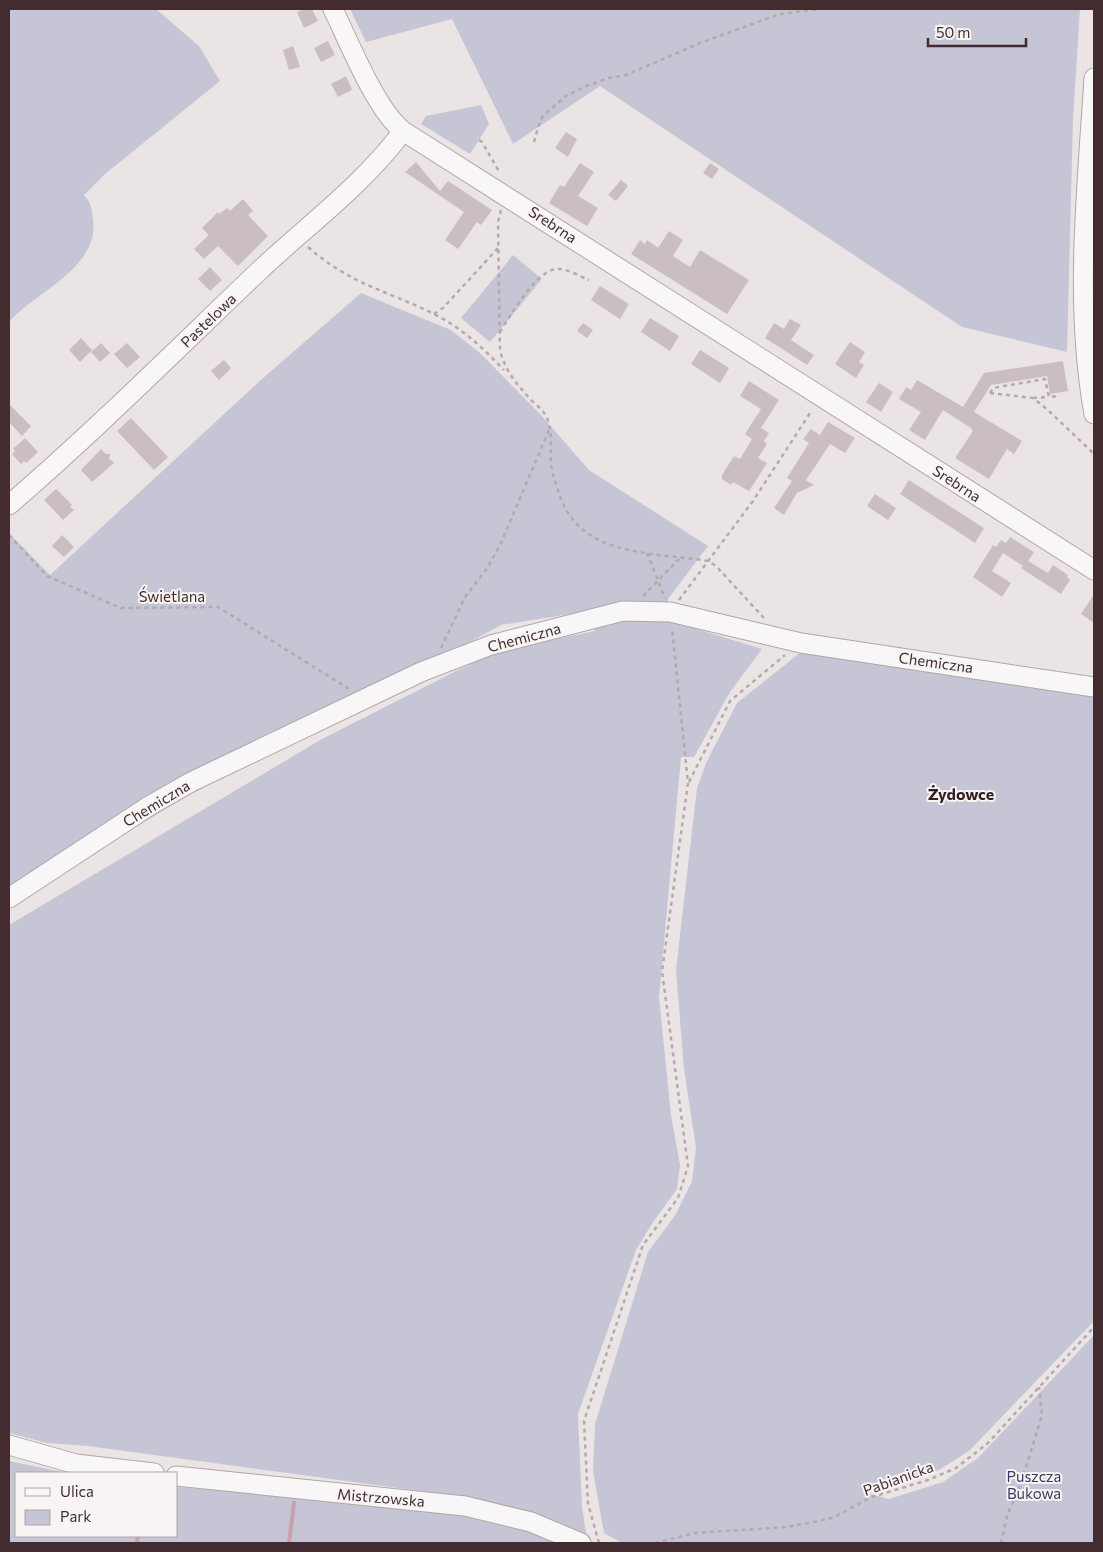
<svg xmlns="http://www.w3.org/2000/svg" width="1103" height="1552" font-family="Commissioner,sans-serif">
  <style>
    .green { fill: #c5c5d5 }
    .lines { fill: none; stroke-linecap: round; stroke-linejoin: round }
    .stream { stroke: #caa0ab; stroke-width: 4 }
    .building { fill: #cbbec0 }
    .minor-casing { stroke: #b2a5a7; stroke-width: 21 }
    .path { stroke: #b4a9ab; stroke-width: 2.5; stroke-dasharray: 4 4; stroke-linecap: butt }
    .minor { stroke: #f9f6f7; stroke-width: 19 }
    .labels { text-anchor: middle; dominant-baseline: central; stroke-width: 4; stroke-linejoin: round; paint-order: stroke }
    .street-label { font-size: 15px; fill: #432c2f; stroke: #f8f4f4 }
    .park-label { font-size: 15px; fill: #3b395f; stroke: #f8f4f4 }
    .neighbourhood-label { font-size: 16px; font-weight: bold; fill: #341e20; stroke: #f8f4f4 }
  </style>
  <rect width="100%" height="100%" fill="#ebe4e5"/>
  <path class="green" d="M9,9H156L199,46L220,81L105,174L84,195C91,203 92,208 93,219C100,268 36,291 9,322Z
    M350,9H1080L1073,118L1067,352L962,327L600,86L513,144L452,19L366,42Z
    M481,105L489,124L470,154L421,124L426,116Z
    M513,255L542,279L490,342L461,318Z
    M361,293L451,330L480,353L541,415L589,470L708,546L668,599L667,620L762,649L730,692L694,757H681L659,997L671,1115L680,1165L677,1189L653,1222L636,1250L578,1414L582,1507L587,1539L561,1543H9V1461L67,1473H16V1536H176V1487L398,1506L457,1496L88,1446L47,1443L9,1433V925L322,739L456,671L501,650L595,631L582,612L501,625L188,796L9,902V533L50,575L262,379Z
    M801,652L1094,692V1321L969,1451L939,1470L867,1493L889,1499L943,1482L978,1458L1094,1335V1543H622L604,1533L593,1471L595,1424L648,1252L676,1214L692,1181L696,1148L684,1069L676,970L697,788L706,763L737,703Z"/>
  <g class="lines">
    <path class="stream" d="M137,1543L138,1536
      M289,1543L294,1503"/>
  </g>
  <path class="building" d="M304,9H312L318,21L304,28L297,12Z
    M328,41L335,55L321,62L314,48Z
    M293,46L300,67L289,70L283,50Z
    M346,76L352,90L338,97L331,84Z
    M566,132L577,139L568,157L555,148Z
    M416,162L440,191L448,181L492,210L481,225L477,222L458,249L445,240L464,212L405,172Z
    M580,163L594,172L578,196L598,208L587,226L549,203L560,185L564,187Z
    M710,163L719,169L712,179L703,173Z
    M621,180L628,186L616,201L608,195Z
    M243,199L253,211L248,215L268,236L238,266L218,246L204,259L194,249L209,235L202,228L218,212L219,214L227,208L230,211Z
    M669,231L683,240L673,256L690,267L700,250L749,280L727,314L631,254L640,240L645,244L647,240L658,248Z
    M210,267L222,280L210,291L198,279Z
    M600,286L629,304L620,319L591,300Z
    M650,318L679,336L670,351L641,332Z
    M790,319L801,325L791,340L814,355L807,365L765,338L774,323L784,329Z
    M583,323L593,330L587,338L577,331Z
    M81,338L92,350L80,362L69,350Z
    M850,342L865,352L859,362L864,365L856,378L835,364Z
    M101,343L110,353L100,362L91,352Z
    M127,343L140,357L127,368L114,354Z
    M700,350L729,368L720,383L691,364Z
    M224,360L231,368L219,380L211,371Z
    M1063,361L1068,391L1050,394L1047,376L991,385L974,412L1022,441L1014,454L1007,449L989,479L955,458L973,431L971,428L943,410L925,440L909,430L921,412L899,399L906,387L911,390L917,380L963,407L984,373Z
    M749,381L779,400L761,428L769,433L764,441L767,444L758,458L767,463L749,491L733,482L731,485L722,479V475L734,456L740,459L752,439L745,434L761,409L740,396Z
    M879,383L893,392L881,412L866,402Z
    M9,404L31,426L22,436L9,422Z
    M131,418L168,457L154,470L117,431Z
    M828,422L855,438L845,453L830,444L806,480L814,485L797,493L784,515L774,508L792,481L787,478L809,443L803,439L811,429L820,435Z
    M25,438L38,452L26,463L24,461L21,464L12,454L15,451L13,449Z
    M101,449L106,454H110L109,458L114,463L92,482L81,470Z
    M909,480L984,528L975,543L900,494Z
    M56,489L72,505L70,507L74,510L63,520L44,500Z
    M875,494L896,508L888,520L867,506Z
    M62,535L74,547L64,557L52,546Z
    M1010,537L1034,552L1028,561L1048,573L1053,565L1068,575L1067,577L1070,580L1061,594L1021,568L1023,566L1003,553L992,571L1011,583L1002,597L973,577L993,545L996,547L1001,540L1006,543Z
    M1094,594V623L1081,614Z"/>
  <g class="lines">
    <g class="minor-casing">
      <path id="minor" d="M333,9C349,42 376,110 403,131L1094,570
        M1094,78C1087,190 1074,303 1094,414
        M9,505C96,430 177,349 260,270C308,225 364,184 403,131
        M9,898L149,806L191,782L421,672L491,645L623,611L670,612L801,643L1094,687
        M9,1445L76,1464L154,1473
        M176,1476L465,1506L531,1522L581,1543"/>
    </g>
    <path class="path" d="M479,140L482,142L500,173
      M534,142L540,121L543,116L566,96L584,87L609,78L626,75L700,43L780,14L820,9
      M501,210L498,222L500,351C507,374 516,383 532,401C538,406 544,411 547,418C554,435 548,456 553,474C558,491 563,509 575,522C604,556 667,554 708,561L716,566L764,618
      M308,247C350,284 385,290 432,313C461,327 483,348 504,370
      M434,314L443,308L498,248
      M500,332C510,316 536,271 556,269C567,268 579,276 589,280
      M990,393L1033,398L1048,410L1094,454
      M990,393L993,388L1045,379L1049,397L1059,396
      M1033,398L1049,397
      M9,535L47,576L121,608L218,607L349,689
      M647,553L665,598
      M643,596L682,556
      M679,600L753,501L812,410
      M441,648L465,597L488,567L501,543L549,430
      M689,782L730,701L785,655
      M599,1543L588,1504L584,1421L643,1245L678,1198L688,1166L662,971L688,783L672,628
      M655,1543L695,1533L787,1527L814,1522L832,1518L872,1497L928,1480L956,1468L988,1443L1094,1327
      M1001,1543L1007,1516L1021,1483L1042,1415L1039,1387"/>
    <use href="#minor" class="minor"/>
  </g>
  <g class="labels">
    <g class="street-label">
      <text transform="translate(553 224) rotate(33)">Srebrna</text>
      <text transform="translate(208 320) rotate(-44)">Pastelowa</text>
      <text transform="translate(957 483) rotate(33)">Srebrna</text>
      <text x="172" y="596">Świetlana</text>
      <text transform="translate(524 637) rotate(-15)">Chemiczna</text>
      <text transform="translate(936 662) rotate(8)">Chemiczna</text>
      <text transform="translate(156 803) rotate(-31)">Chemiczna</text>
      <text transform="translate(898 1478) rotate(-20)">Pabianicka</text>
      <text transform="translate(381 1497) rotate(5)">Mistrzowska</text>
    </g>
    <g class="park-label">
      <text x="1034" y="1476">Puszcza<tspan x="1034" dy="17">Bukowa</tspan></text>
    </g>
    <g class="neighbourhood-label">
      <text x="961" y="793">Żydowce</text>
    </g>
  </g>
  <rect width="1103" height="1552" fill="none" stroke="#432c2f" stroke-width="20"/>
  <rect x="15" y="1472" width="162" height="65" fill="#f8f4f4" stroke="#b0a4a5"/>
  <rect x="25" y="1488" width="25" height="8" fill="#f9f6f7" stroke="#b0a4a5"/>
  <text x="60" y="1497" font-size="15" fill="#432c2f">Ulica</text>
  <rect x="25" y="1510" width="25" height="15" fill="#c5c5d5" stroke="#b0a4a5"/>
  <text x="60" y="1522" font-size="15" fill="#432c2f">Park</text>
  <path d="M928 38v8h98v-8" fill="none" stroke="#432c2f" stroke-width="2.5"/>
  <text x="936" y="38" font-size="15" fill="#432c2f" stroke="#f8f4f4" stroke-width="4" paint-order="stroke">50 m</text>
</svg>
